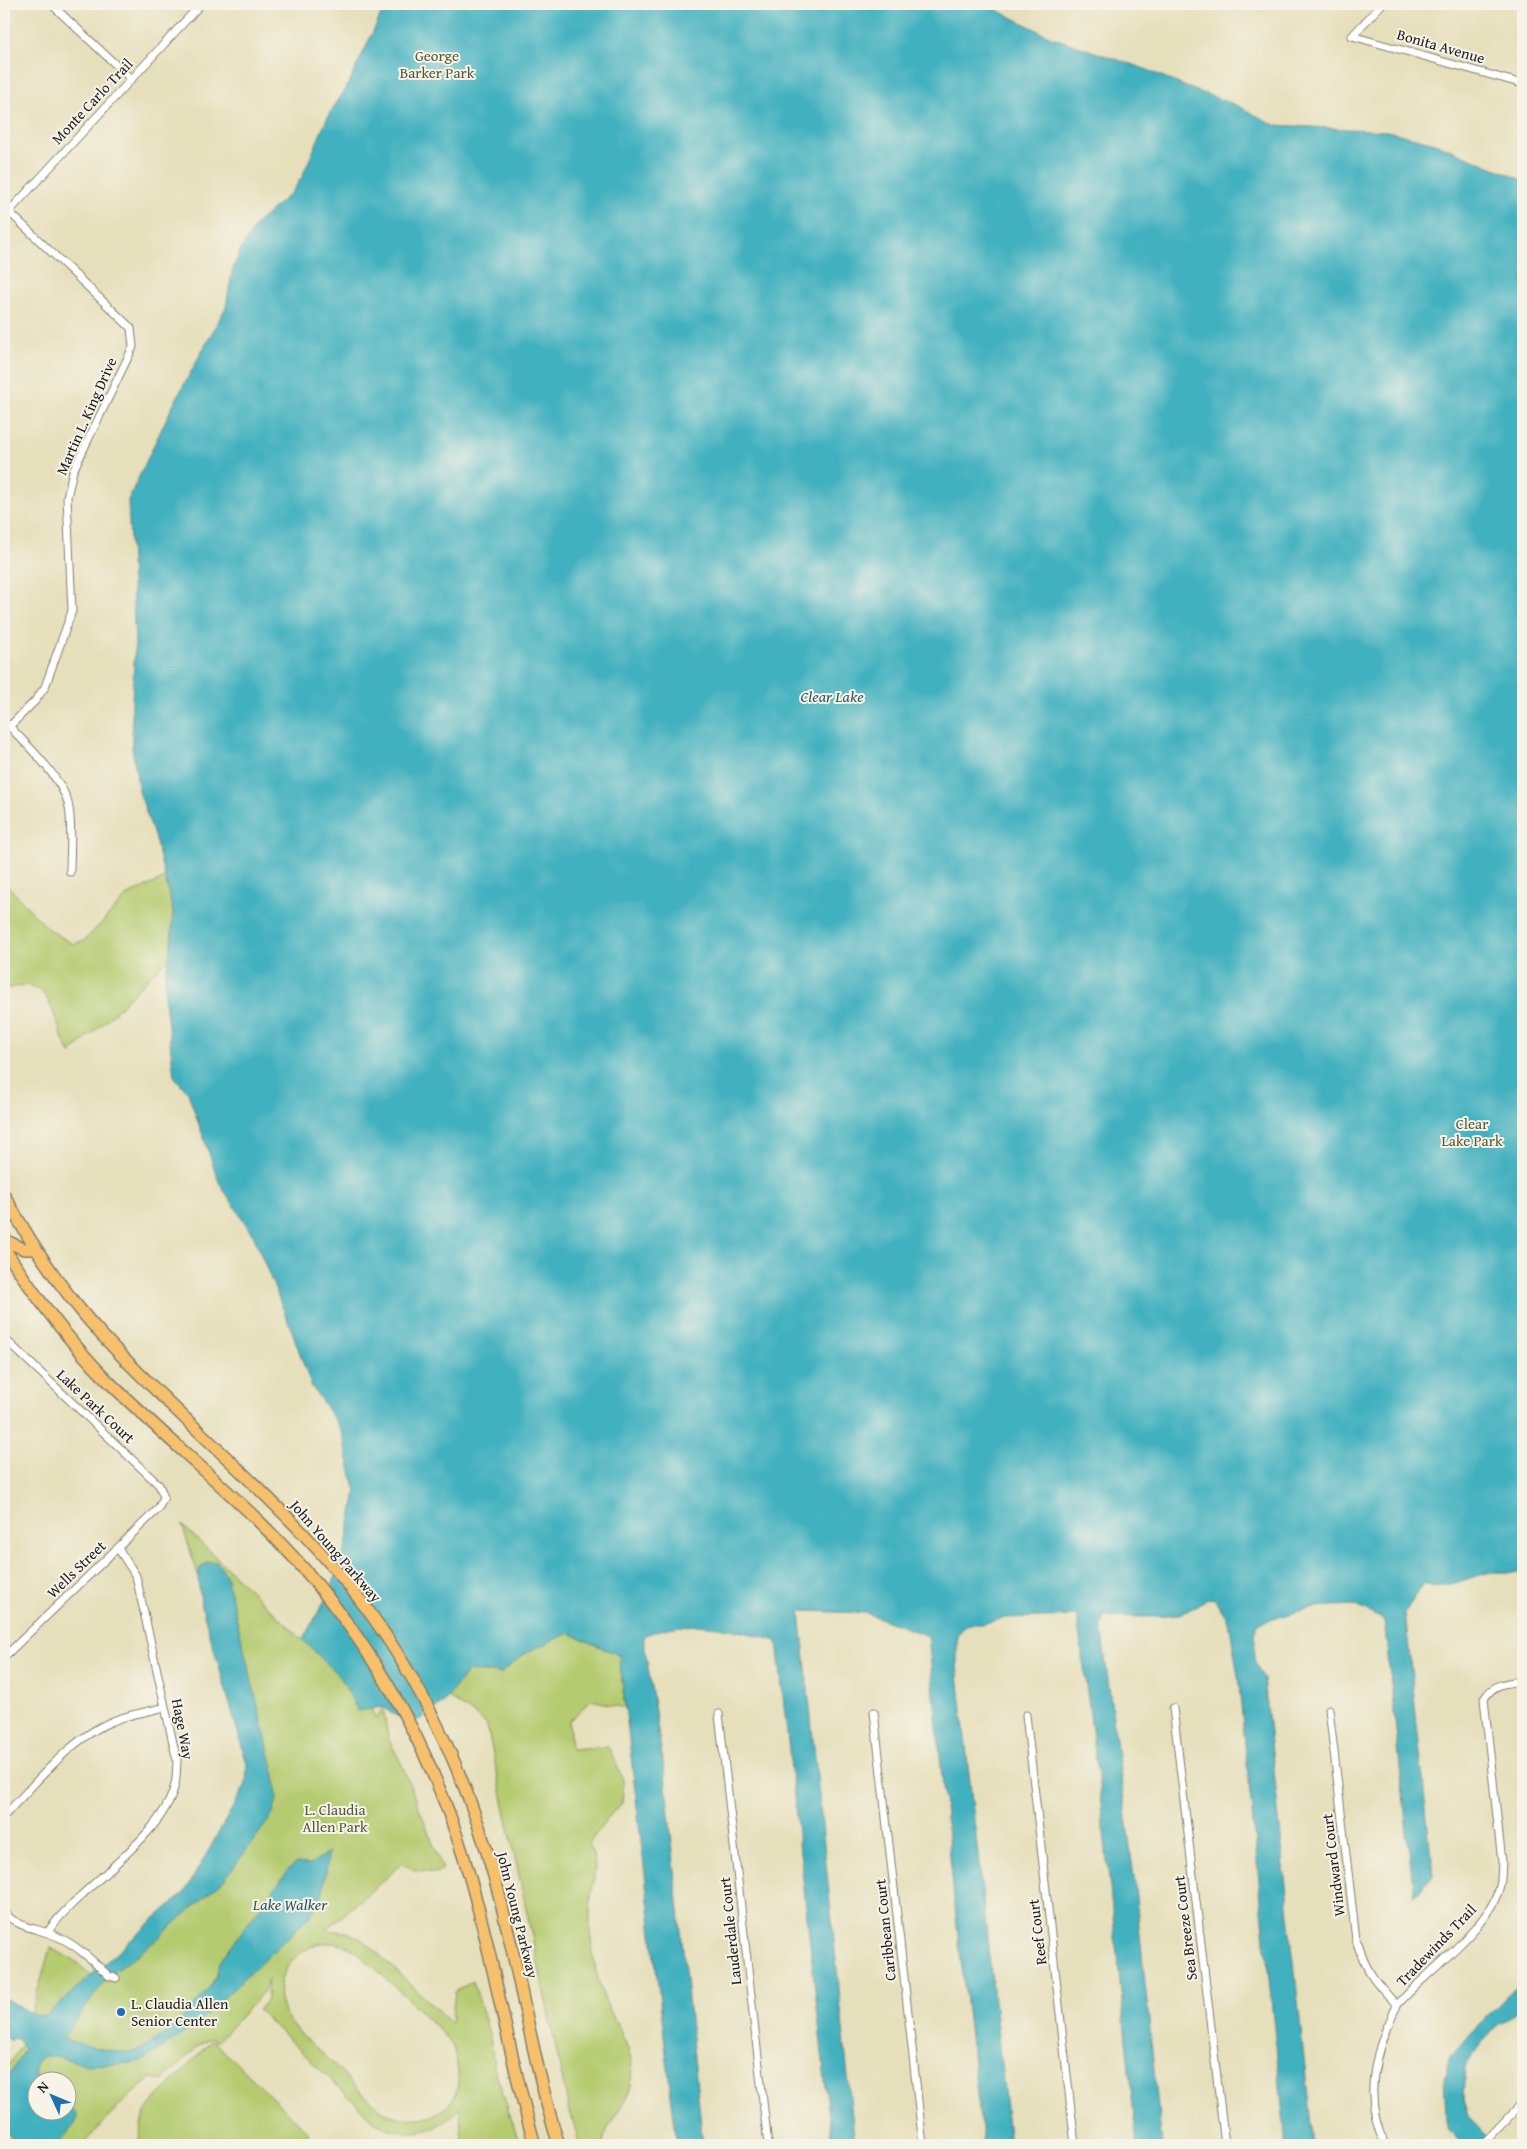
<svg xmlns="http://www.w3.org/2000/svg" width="1527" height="2149" font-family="'Gentium Book Plus',serif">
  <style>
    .green { fill: #b5cb70; stroke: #687446; fill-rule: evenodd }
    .water { fill: #43b1bf; stroke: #30666e }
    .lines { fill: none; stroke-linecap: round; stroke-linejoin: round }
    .minor-casing { stroke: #817e6c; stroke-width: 9 }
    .primary-casing { stroke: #817e6c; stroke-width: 14 }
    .minor { stroke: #fff; stroke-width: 7 }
    .primary { stroke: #f7c06c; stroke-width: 11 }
    .poi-dot { fill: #1f6fb2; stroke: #f7f3e8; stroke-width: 2 }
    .labels { text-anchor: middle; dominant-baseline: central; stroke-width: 4; stroke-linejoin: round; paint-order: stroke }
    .street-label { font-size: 15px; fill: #1c1c1c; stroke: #f7f3e8 }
    .park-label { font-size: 15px; fill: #525939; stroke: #f7f3e8 }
    .poi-label { font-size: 15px; fill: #1c1c1c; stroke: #f7f3e8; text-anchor: start }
    .water-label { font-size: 16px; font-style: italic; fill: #2c585d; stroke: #f7f3e8 }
  </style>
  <rect width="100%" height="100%" fill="#f7f3e8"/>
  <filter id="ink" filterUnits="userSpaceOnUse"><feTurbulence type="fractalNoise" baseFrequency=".02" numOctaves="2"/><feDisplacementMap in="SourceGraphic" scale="10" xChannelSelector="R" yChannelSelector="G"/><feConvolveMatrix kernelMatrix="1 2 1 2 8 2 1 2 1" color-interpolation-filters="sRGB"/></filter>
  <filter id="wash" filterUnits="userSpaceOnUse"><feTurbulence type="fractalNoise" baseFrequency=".0096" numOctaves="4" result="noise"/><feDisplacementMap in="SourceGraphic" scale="20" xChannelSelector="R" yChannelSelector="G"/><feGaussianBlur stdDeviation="1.12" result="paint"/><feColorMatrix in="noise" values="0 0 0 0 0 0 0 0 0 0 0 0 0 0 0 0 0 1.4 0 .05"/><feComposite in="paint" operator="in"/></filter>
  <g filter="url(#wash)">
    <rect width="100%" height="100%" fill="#e6dfbb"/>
    <path class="green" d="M165,878L173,912L170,956L108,1019L70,1053C50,1022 56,970 4,990V882L48,929L73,944L85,940L128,895Z
      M182,1525L368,1702L376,1719L383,1707L388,1738L402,1765L443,1869L436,1873L415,1870L402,1864L326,1930L347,1932L365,1941L451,2023L455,1992L473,1981L490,2037L494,2067L520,2145H462L460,2108C437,2134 405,2140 375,2122L258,2010L267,2000L268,1979L264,1991L217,2042L212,2038L197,2047L164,2080L151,2078L125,2100L85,2142L87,2145H4V2071L23,2043L50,1948L72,1959L91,1975L203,1887L265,1781ZM321,1943C331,1943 341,1943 351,1948C361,1953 449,2037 452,2045C456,2055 459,2072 458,2083C455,2119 408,2126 382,2111C361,2093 342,2072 322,2053C309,2041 293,2029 285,2014C269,1983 290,1952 321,1943ZM38,2082H68V2112H38Z
      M569,1633L619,1655L625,1708L591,1700L569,1721L571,1749L608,1746L624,1782L622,1803L606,1820L588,1845C600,1861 593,1879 591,1897C590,1912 589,1930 592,1946C594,1960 596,1974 600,1987C609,2016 636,2048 632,2080C628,2107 604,2123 603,2145H580L568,2105L487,1726C476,1711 461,1709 448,1697L468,1670L501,1673L527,1652Z
      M212,2040L308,2132V2145H138L142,2121L146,2110Z"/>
    <path class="water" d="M386,4H985L1051,37L1148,70L1186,87L1236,105L1275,125L1387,131L1435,143L1523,180V1572C1512,1573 1498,1571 1487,1573C1468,1577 1444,1591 1424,1583L1405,1612L1433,1875L1414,1896L1384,1620L1355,1605L1314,1607L1256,1624L1254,1661L1264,1679L1269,1723L1313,2145H1286L1238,1676L1229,1621L1214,1598C1201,1599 1192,1611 1179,1614C1156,1619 1128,1616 1104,1616L1101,1626L1134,1878L1162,2145H1137L1098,1775L1077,1616L1004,1618L982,1624H967L957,1635V1665L1010,2145H983L956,1918L928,1636L866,1613L800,1611L855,2145H832L777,1641C728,1628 692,1616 643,1636L665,1775L703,2145H677L619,1655L569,1633L527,1652L501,1673L468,1671L444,1702L428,1715L410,1724L383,1707L358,1711L341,1678L303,1640L332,1587L346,1545L356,1492L341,1430L311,1385L292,1331L254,1237L219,1182L188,1093L174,1076L165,1000V977L172,941L173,911L156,842L139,791L132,747V701L135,643L128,500L173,405L226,307L232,272L240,251L257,223L292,192L302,177L329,114L346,89Z
      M208,1562H217L226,1575L275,1776L277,1799L273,1814L225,1879L155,1941L108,1977L62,2039C82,2043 111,2054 131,2052C156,2049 201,2001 214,1980C218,1975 218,1968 219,1962L289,1869L296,1863L310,1864L329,1852L322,1896L308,1918L192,2028L144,2060L131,2063L88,2065L55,2056H44L36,2062L34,2068L36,2076L43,2081L38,2082V2112H68V2104L77,2116L76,2123L57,2145H20L4,2130V2086L24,2049L19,2040L13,2038L10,2041L4,2036V1998L35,2015L45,2016L185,1892L246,1784L247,1764L201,1604L198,1578L200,1568Z
      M1523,1980V2006L1486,2037L1465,2066L1463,2099L1468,2117L1495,2145H1463L1449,2131L1446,2115L1444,2078L1450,2058L1477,2026Z"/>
  </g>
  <g filter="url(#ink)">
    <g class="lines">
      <g class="minor-casing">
        <path id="minor" d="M51,4L131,79
          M1382,4L1352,36L1523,84
          M4,6L6,4
          M4,207L131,328L133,347L73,471L67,497L72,611L45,687L35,701L9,727
          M4,217L201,4
          M4,721C24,742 60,775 68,803C73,822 70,852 70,872
          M4,1338L159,1485L164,1497L158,1509L4,1657
          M1173,1708L1225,2145
          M1329,1709L1356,1940C1366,1971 1374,1981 1397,2005
          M874,1712L923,2145
          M719,1714L768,2145
          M1026,1715L1075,2145
          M4,1816C34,1785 72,1737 113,1721C129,1714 148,1712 165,1707
          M4,1913C23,1931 39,1927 60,1938C78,1946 95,1963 109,1976L116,1978
          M47,1933C78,1887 164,1838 175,1784C177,1777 176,1769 177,1761L136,1576L118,1548
          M1385,2145C1366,2106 1371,2066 1387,2027C1391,2020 1394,2009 1399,2003C1427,1971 1491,1927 1500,1885C1502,1878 1501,1870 1502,1862L1484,1699C1494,1683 1506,1683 1523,1681
          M1482,2145L1523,2102"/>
      </g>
      <g class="primary-casing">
        <path id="primary" d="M4,1195C31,1244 63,1292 101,1334C190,1431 298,1512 375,1620C429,1697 469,1785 494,1876C519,1965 531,2057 559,2145
          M4,1240L24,1249H36
          M4,1248C34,1295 67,1339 106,1379C177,1450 258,1511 321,1589C386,1669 434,1760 464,1858C493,1951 507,2051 535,2145"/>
      </g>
      <use href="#minor" class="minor"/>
      <use href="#primary" class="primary"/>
    </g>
  </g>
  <circle class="poi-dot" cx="121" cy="2012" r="5"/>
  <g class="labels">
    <g class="street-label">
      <text transform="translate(1441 46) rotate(16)">Bonita Avenue</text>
      <text transform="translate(92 101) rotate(-47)">Monte Carlo Trail</text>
      <text transform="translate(86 416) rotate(-66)">Martin L. King Drive</text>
      <text transform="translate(96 1406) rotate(43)">Lake Park Court</text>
      <text transform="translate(336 1551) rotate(49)">John Young Parkway</text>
      <text transform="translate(76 1569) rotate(-44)">Wells Street</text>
      <text transform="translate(183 1729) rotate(79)">Hage Way</text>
      <text transform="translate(1333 1865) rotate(-97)">Windward Court</text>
      <text transform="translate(518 1915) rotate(76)">John Young Parkway</text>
      <text transform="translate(1185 1928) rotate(-97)">Sea Breeze Court</text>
      <text transform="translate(885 1930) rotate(-96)">Caribbean Court</text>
      <text transform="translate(730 1931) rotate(-96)">Lauderdale Court</text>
      <text transform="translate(1037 1932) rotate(-97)">Reef Court</text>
      <text transform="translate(1436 1945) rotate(-46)">Tradewinds Trail</text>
    </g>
    <g class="park-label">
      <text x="437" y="55">George<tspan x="437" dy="17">Barker Park</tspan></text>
      <text x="1472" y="1123">Clear<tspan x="1472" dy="17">Lake Park</tspan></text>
      <text x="335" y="1809">L. Claudia<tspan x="335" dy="17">Allen Park</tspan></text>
    </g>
    <g class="poi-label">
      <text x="131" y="2003">L. Claudia Allen<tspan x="131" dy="17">Senior Center</tspan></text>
    </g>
    <g class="water-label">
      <text x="832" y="696">Clear Lake</text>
      <text x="290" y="1904">Lake Walker</text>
    </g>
  </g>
  <rect width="1527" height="2149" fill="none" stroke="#f7f3e8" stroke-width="20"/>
  <g transform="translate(52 2096) rotate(314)"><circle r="24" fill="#f7f3e8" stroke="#9f9d96"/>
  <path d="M0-4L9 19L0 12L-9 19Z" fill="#1f6fb2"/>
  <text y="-8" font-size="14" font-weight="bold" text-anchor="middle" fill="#1c1c1c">N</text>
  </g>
</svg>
